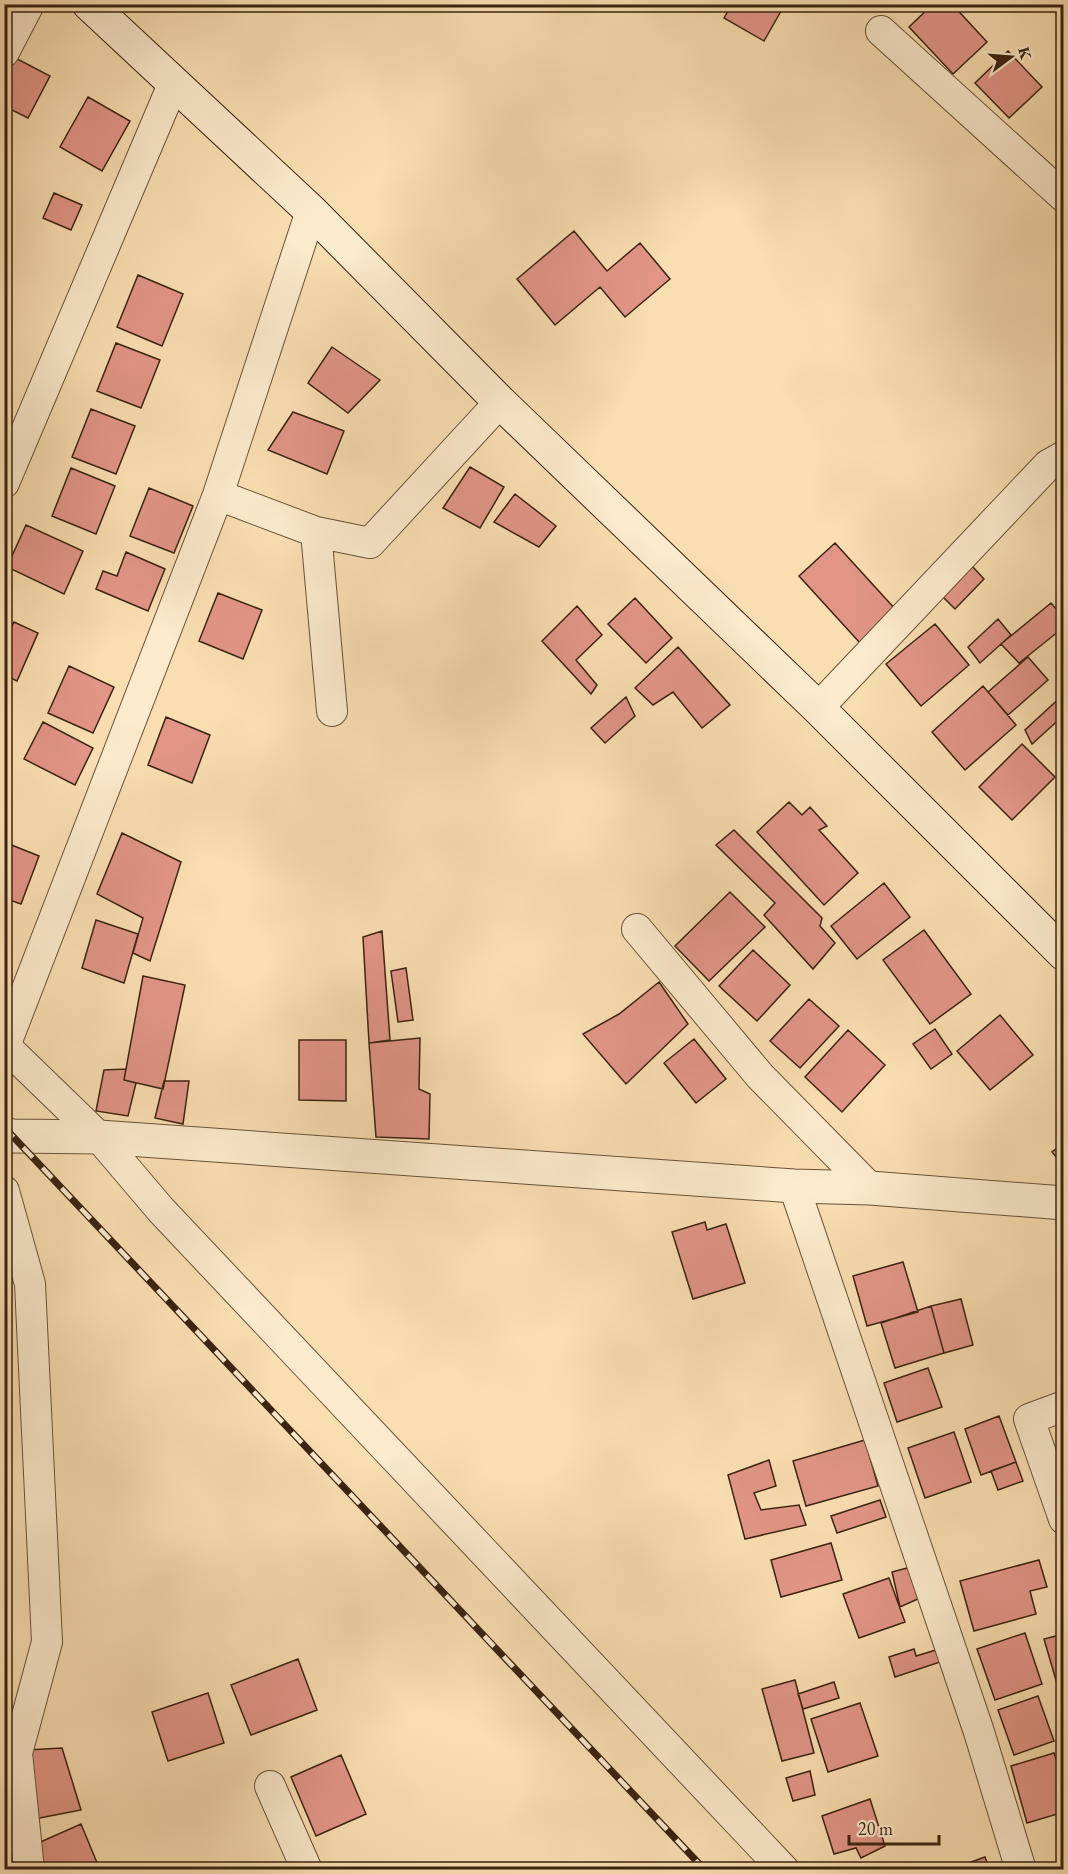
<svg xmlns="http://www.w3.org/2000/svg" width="1068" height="1874" font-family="'EB Garamond',serif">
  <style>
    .building { fill: #e29587; stroke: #3a2312; stroke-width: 1.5 }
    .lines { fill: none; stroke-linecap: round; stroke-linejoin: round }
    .minor-casing { stroke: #6a523a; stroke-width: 32 }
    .tertiary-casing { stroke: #6a523a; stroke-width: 35 }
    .secondary-casing { stroke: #3a2312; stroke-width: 35 }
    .minor { stroke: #fbeacc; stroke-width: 30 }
    .tertiary { stroke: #fbeacc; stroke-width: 33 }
    .secondary { stroke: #fbeacc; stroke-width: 33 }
    .rail-casing { stroke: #3a2312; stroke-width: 7 }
    .rail { stroke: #fbeacc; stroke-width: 4.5; stroke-dasharray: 14; stroke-linecap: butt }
  </style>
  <rect width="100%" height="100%" fill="#f9deb1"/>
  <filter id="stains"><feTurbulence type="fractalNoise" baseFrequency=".00333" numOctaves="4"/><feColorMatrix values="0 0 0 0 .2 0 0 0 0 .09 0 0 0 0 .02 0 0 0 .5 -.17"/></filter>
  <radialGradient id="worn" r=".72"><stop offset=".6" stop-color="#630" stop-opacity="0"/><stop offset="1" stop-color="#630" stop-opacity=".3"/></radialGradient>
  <path class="building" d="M732,4H785L764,41L724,18Z
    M933,4H952L987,42L953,74L909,27Z
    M1008,51L1042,87L1009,118L975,83Z
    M4,52L50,76L28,118L4,106Z
    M88,97L130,121L102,171L60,147Z
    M54,193L82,205L71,230L43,218Z
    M574,231L607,271L640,243L670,279L625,317L600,287L555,325L517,279Z
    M138,275L183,294L162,346L117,327Z
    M116,343L160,360L141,408L97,391Z
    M332,347L380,380L348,413L308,383Z
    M91,409L135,426L116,474L72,457Z
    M293,412L344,431L327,474L268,450Z
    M470,467L504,487L480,528L443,508Z
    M71,468L115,486L96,534L52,516Z
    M149,488L193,506L174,553L130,536Z
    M515,494L556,526L539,547L494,522Z
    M26,525L83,551L64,594L7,567Z
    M835,543L896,610L860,643L799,576Z
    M126,552L165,569L148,611L96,589L103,571L117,576Z
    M972,566L984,579L955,609L943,597Z
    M218,593L262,610L243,659L199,641Z
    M635,598L672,638L646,663L608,624Z
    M1051,603L1064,618V627L1019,663L1001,644Z
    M577,606L602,635L576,660L597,685L591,694L542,641Z
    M998,619L1011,635L980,663L968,647Z
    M14,622L38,633L17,681L4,675V630L9,632Z
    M935,624L969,665L921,706L886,664Z
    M678,647L730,705L702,728L673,692L653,705L635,688Z
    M1028,657L1048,680L1008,715L988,692Z
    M69,666L114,687L93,733L48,713Z
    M983,686L1016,725L965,770L932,732Z
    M1064,694V715L1032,744L1025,730Z
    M626,697L635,716L605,743L591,728Z
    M166,717L210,735L192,783L148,765Z
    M43,722L93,748L75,785L24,759Z
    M1022,744L1055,777L1012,820L979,787Z
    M789,802L802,815L810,807L827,826L819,830L858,873L824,905L757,832Z
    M734,830L822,918L820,926L835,943L813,969L764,915L775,903L716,845Z
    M122,833L181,862L150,961L133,953L143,918L97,894Z
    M4,842L39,856L21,904L4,898Z
    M884,883L910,917L857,959L831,926Z
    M730,892L765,927L709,981L675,946Z
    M96,920L138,934L124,983L82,968Z
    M924,930L971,994L930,1024L883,960Z
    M382,931L390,1040L369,1043L363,937Z
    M753,950L790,985L757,1021L719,986Z
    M406,968L413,1020L398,1022L391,971Z
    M143,976L185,985L163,1089L124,1080Z
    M659,982L688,1024L626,1084L583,1034L619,1014Z
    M809,999L839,1026L800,1068L770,1041Z
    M1000,1015L1033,1055L990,1090L957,1051Z
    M935,1029L952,1054L931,1069L913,1044Z
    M848,1030L885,1065L842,1112L805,1077Z
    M420,1038L419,1089L430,1094L429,1139L376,1137L369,1043Z
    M694,1039L726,1079L696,1103L664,1063Z
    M299,1040H346V1101L299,1100Z
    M126,1069L124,1080L136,1083L128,1116L96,1111L104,1070Z
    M164,1081H189L183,1124L155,1118Z
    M1064,1143V1167L1052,1152Z
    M705,1222L707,1230L726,1224L745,1283L693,1299L672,1232Z
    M903,1262L918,1312L867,1326L853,1276Z
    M961,1299L973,1345L944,1353L931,1306Z
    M931,1306L944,1353L895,1368L881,1323Z
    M928,1368L942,1407L897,1422L884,1383Z
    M999,1416L1016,1462L981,1475L965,1429Z
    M954,1432L971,1482L925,1498L908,1448Z
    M865,1440L878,1486L806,1506L793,1461Z
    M769,1460L776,1486L754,1493L761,1510L799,1505L806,1525L745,1539L728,1475Z
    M1016,1462L1023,1481L998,1490L991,1471Z
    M880,1500L886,1517L837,1533L831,1516Z
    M831,1543L842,1580L781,1597L771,1560Z
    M1039,1560L1047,1587L1030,1591L1036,1614L974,1631L960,1581Z
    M911,1567L920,1598L900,1607L892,1572Z
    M889,1578L905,1622L859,1638L843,1594Z
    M1025,1633L1042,1684L995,1700L977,1649Z
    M1064,1634V1685L1058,1687L1044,1639Z
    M914,1649L916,1656L936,1650L940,1662L895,1677L889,1657Z
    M298,1659L317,1710L251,1735L231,1685Z
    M795,1680L814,1753L782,1761L762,1689Z
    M834,1682L839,1698L803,1709L798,1694Z
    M208,1693L224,1743L168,1761L152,1712Z
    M1038,1696L1054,1741L1014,1755L998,1710Z
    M860,1703L878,1756L828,1772L811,1719Z
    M62,1748L81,1810L29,1820L27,1750Z
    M1054,1753L1064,1781V1812L1027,1823L1011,1766Z
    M341,1755L366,1814L316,1836L291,1777Z
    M810,1771L815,1795L793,1801L786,1778Z
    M870,1799L885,1846L861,1858L856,1848L834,1854L822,1816Z
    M81,1824L100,1870H47L36,1844Z
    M985,1857L990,1870H949Z"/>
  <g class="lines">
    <g class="minor-casing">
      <path id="minor" d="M881,31L1064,197
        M4,52L29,4
        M311,211L218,495L5,1046L99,1137L161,1210L784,1870
        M4,483L174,82
        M218,495L316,532L332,711
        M316,532L370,543L500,402
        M818,708L1048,465L1064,456
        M637,929L760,1076L870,1188
        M794,1186L979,1732L1021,1870
        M4,1191L30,1284L47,1642L17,1753L29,1870
        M1064,1406L1029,1419L1064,1519
        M270,1786L307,1870"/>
    </g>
    <g class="tertiary-casing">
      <path id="tertiary" d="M4,1134L13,1136L99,1137L794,1186L870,1188L1064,1203"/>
    </g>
    <g class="secondary-casing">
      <path id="secondary" d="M89,4L311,211L500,402L818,708L1064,954"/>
    </g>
    <use href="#minor" class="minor"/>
    <use href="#tertiary" class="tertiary"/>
    <use href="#secondary" class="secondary"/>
    <g class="rail-casing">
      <path id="rail" d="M4,1127L705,1870"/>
    </g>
    <use href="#rail" class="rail"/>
  </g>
  <rect width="1068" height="1874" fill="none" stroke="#f9deb1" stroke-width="24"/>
  <rect x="6" y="6" width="1056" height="1862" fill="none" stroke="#3a2312" stroke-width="3"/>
  <rect x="12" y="12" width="1044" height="1850" fill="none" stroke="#3a2312" stroke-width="1.5"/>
  <g transform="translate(1011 57) rotate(74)" stroke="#fbeacc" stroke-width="4.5" paint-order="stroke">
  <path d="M0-4.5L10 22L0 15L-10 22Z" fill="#3a2312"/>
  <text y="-9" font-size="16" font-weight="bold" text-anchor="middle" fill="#3a2312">K</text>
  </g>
  <path d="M849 1835v9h90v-9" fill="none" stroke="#3a2312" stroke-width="3"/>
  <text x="858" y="1835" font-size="18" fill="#3a2312" stroke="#fbeacc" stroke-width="4.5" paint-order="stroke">20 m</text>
  <rect width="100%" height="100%" filter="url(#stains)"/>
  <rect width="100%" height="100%" fill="url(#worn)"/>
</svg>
